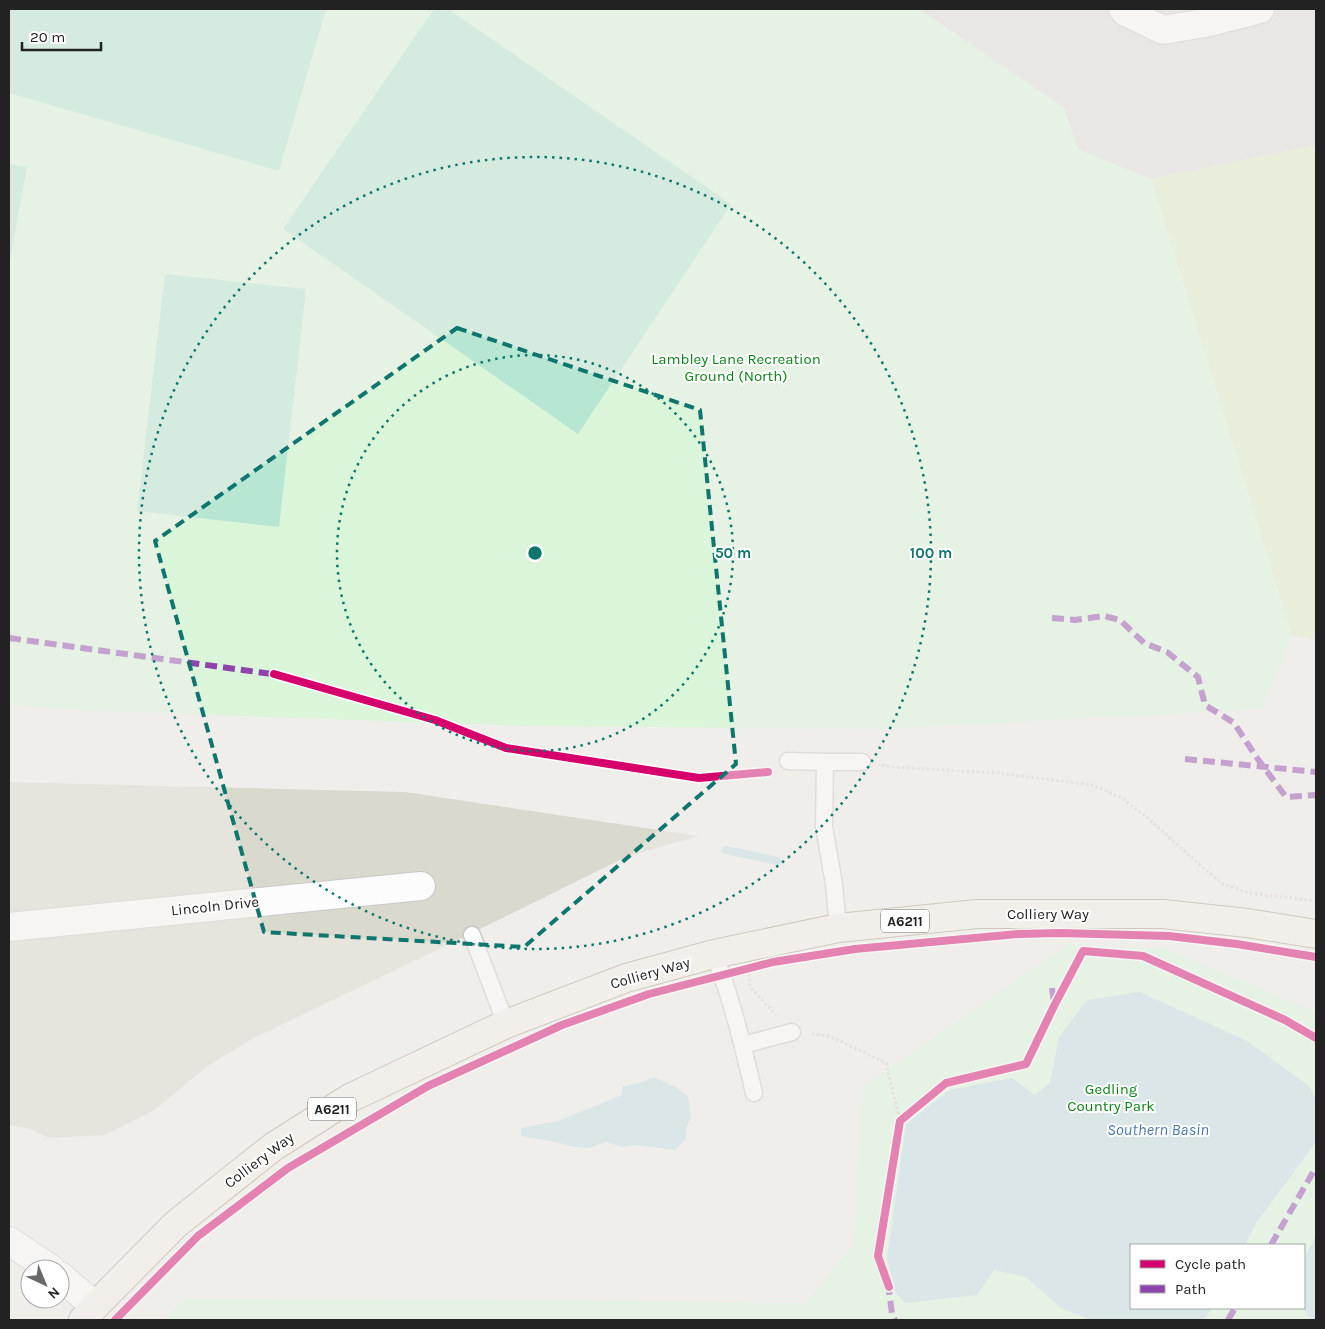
<svg xmlns="http://www.w3.org/2000/svg" width="1325" height="1329" font-family="Karla,sans-serif">
  <style>
    .residential { fill: #dfdedc }
    .construction { fill: #d9d9cd }
    .grass { fill: #ddeccb }
    .park { fill: #daf5da; fill-rule: evenodd }
    .pitch { fill: #b7e6d2 }
    .water { fill: #bfdbe3 }
    .lines { fill: none; stroke-linecap: round; stroke-linejoin: round }
    .stream { stroke: #bfdbe3; stroke-width: 8 }
    .service-casing { stroke: #c9c8c7; stroke-width: 19 }
    .minor-casing { stroke: #c9c8c7; stroke-width: 30 }
    .tertiary-casing { stroke: #c9c8c7; stroke-width: 30 }
    .primary-casing { stroke: #a79c86; stroke-width: 30 }
    .path { stroke: #dccecd; stroke-width: 3; stroke-dasharray: 2.5 2.5; stroke-linecap: butt }
    .service { stroke: #fdfcfc; stroke-width: 16 }
    .minor { stroke: #fdfcfc; stroke-width: 28 }
    .tertiary { stroke: #fdfcfc; stroke-width: 28 }
    .primary { stroke: #f3ede7; stroke-width: 28 }
    .quiet { stroke: #8e44ad; stroke-width: 6; stroke-dasharray: 12 6; stroke-linecap: butt }
    .cycleway-casing { stroke: #fff; stroke-width: 11 }
    .cycleway { stroke: #d6006c; stroke-width: 8 }
    .marked { fill: none; stroke: #0f766e; stroke-width: 4; stroke-dasharray: 10 6; stroke-linejoin: round }
    .ring { fill: none; stroke: #0f766e; stroke-width: 2.5; stroke-dasharray: 2.5 5 }
    .labels { text-anchor: middle; dominant-baseline: central; stroke-width: 4; stroke-linejoin: round; paint-order: stroke }
    .shield { fill: #fff; stroke: #646464; stroke-width: 1 }
    .shield-label { font-size: 14px; font-weight: bold; fill: #222 }
    .park-label { font-size: 15px; fill: #0c8416; stroke: #fff }
    .street-label { font-size: 15px; fill: #222; stroke: #fff }
    .water-label { font-size: 16px; font-style: italic; fill: #4a7aab; stroke: #fff }
    .centre { fill: #0f766e; stroke: #fff; stroke-width: 2.5 }
    .ring-label { font-size: 15px; text-anchor: middle; font-weight: bold; fill: #0f766e; stroke: #fff; stroke-width: 4; stroke-linejoin: round; paint-order: stroke }
  </style>
  <rect width="100%" height="100%" fill="#f0eeeb"/>
  <path class="residential" d="M919,9H1316V145L1151,179L1077,149L1064,108Z"/>
  <path class="construction" d="M9,782L405,792L699,836L626,857L464,937L252,1039L208,1066L153,1111L105,1135L49,1138L30,1129L9,1125Z"/>
  <path class="grass" d="M1316,145V640L1292,636L1151,179Z"/>
  <path class="park" d="M9,9H919L1064,108L1078,149L1151,179L1292,636L1262,709L880,729L530,726L70,710L9,704Z
    M1067,945L1166,949L1316,1012V1320H164L185,1298L806,1303L853,1245L863,1087ZM1131,1245H1304V1308H1131Z"/>
  <path class="pitch" d="M9,9H326L279,171L9,93Z
    M434,9H448L731,204L578,434L283,229Z
    M9,164L27,167L9,266Z
    M165,274L306,289L279,527L137,511Z"/>
  <path class="water" d="M1140,992L1247,1041L1309,1086L1316,1099V1142L1256,1223L1245,1245H1131V1308H1213L1203,1320H1092L1061,1308L1026,1277L994,1270L977,1295L905,1303L896,1293L887,1259L906,1124L950,1090L1012,1078L1035,1095L1050,1083L1059,1037L1087,1000Z
    M654,1077L675,1087L688,1096L691,1116L686,1129V1139L675,1150L638,1145L622,1147L606,1142L588,1148L574,1147L555,1142L521,1136V1128L558,1121L622,1095V1087C633,1083 644,1083 654,1077Z
    M1316,1236V1320H1312L1302,1308H1304V1258Z"/>
  <g class="lines">
    <path class="stream" d="M726,850L778,861"/>
    <g class="service-casing">
      <path id="service" d="M788,761L825,762H862
        M825,762L824,827L834,884L838,928
        M472,935L506,1024
        M714,954C732,999 743,1046 754,1093
        M743,1045L792,1032"/>
    </g>
    <g class="minor-casing">
      <path id="minor" d="M1123,9L1126,12L1163,30L1210,22L1260,9
        M9,927L421,886"/>
    </g>
    <g class="tertiary-casing">
      <path id="tertiary" d="M9,1241L51,1269
        M60,1276L95,1306"/>
    </g>
    <g class="primary-casing">
      <path id="primary" d="M83,1320L95,1306L176,1224L273,1147L350,1098L506,1024L626,978L714,954L838,928L977,914H1163L1247,923L1316,934"/>
    </g>
    <path class="path" d="M882,765L894,767L997,773L1093,785L1122,798L1149,819L1201,866L1223,884L1249,893L1316,901
      M749,974L750,987L776,1015
      M812,1034L829,1036L886,1063L900,1121"/>
    <use href="#service" class="service"/>
    <use href="#minor" class="minor"/>
    <use href="#tertiary" class="tertiary"/>
    <use href="#primary" class="primary"/>
    <path class="quiet" d="M1052,618L1075,620L1104,616L1120,620L1144,643L1167,652L1198,677L1205,705L1234,723L1257,758L1286,797L1316,795
      M9,638L279,675
      M1185,759L1316,772
      M1052,988L1054,1004
      M1271,1245L1316,1167
      M888,1283L892,1314L895,1320
      M1228,1320L1235,1308"/>
    <g class="cycleway-casing">
      <path id="cycleway" d="M274,674L435,720L506,748L699,778L768,772
        M889,1287L878,1256L900,1121L946,1083L1026,1064L1054,1006L1083,951L1143,956L1285,1020L1316,1038
        M115,1320L198,1236L288,1168L428,1086L562,1025L649,994L773,962L855,949L1019,934L1060,933L1169,936L1237,944L1316,957"/>
    </g>
    <use href="#cycleway" class="cycleway"/>
  </g>
  <path d="M0 0H1325V1329H0ZM457,328L700,410L736,764L524,947L264,932L155,541Z" fill="#f0eeeb" fill-opacity=".55" fill-rule="evenodd"/>
  <path class="marked" d="M457,328L700,410L736,764L524,947L264,932L155,541Z"/>
  <g class="ring">
    <circle cx="535" cy="553" r="198"/>
    <circle cx="535" cy="553" r="396"/>
  </g>
  <g class="labels">
    <g class="shield">
      <rect x="881" y="909.5" width="48" height="23" rx="4"/>
      <rect x="308" y="1097.5" width="48" height="23" rx="4"/>
    </g>
    <g class="shield-label">
      <text x="905" y="921">A6211</text>
      <text x="332" y="1109">A6211</text>
    </g>
    <g class="park-label">
      <text x="736" y="359">Lambley Lane Recreation<tspan x="736" dy="17">Ground (North)</tspan></text>
      <text x="1111" y="1089">Gedling<tspan x="1111" dy="17">Country Park</tspan></text>
    </g>
    <g class="street-label">
      <text transform="translate(215 906) rotate(-6)">Lincoln Drive</text>
      <text x="1048" y="914">Colliery Way</text>
      <text transform="translate(650 973) rotate(-16)">Colliery Way</text>
      <text transform="translate(259 1160) rotate(-37)">Colliery Way</text>
    </g>
    <g class="water-label">
      <text x="1158" y="1129">Southern Basin</text>
    </g>
  </g>
  <circle cx="535" cy="553" r="8" class="centre"/>
  <g class="ring-label">
    <text x="733" y="558">50 m</text>
    <text x="931" y="558">100 m</text>
  </g>
  <rect width="1325" height="1329" fill="none" stroke="#222222" stroke-width="20"/>
  <rect x="1130" y="1244" width="175" height="65" fill="#ffffff" stroke="#a7a7a7"/>
  <rect x="1140" y="1260" width="25" height="8" fill="#d6006c" stroke="#a7a7a7"/>
  <text x="1175" y="1269" font-size="15" fill="#222222">Cycle path</text>
  <rect x="1140" y="1285" width="25" height="8" fill="#8e44ad" stroke="#a7a7a7"/>
  <text x="1175" y="1294" font-size="15" fill="#222222">Path</text>
  <g transform="translate(45 1284) rotate(136)"><circle r="24" fill="#ffffff" stroke="#a7a7a7"/>
  <path d="M0-4L9 19L0 12L-9 19Z" fill="#6a6968"/>
  <text y="-8" font-size="14" font-weight="bold" text-anchor="middle" fill="#222222">N</text>
  </g>
  <path d="M22 42v8h79v-8" fill="none" stroke="#222222" stroke-width="2.5"/>
  <text x="30" y="42" font-size="15" fill="#222222" stroke="#ffffff" stroke-width="4" paint-order="stroke">20 m</text>
</svg>
